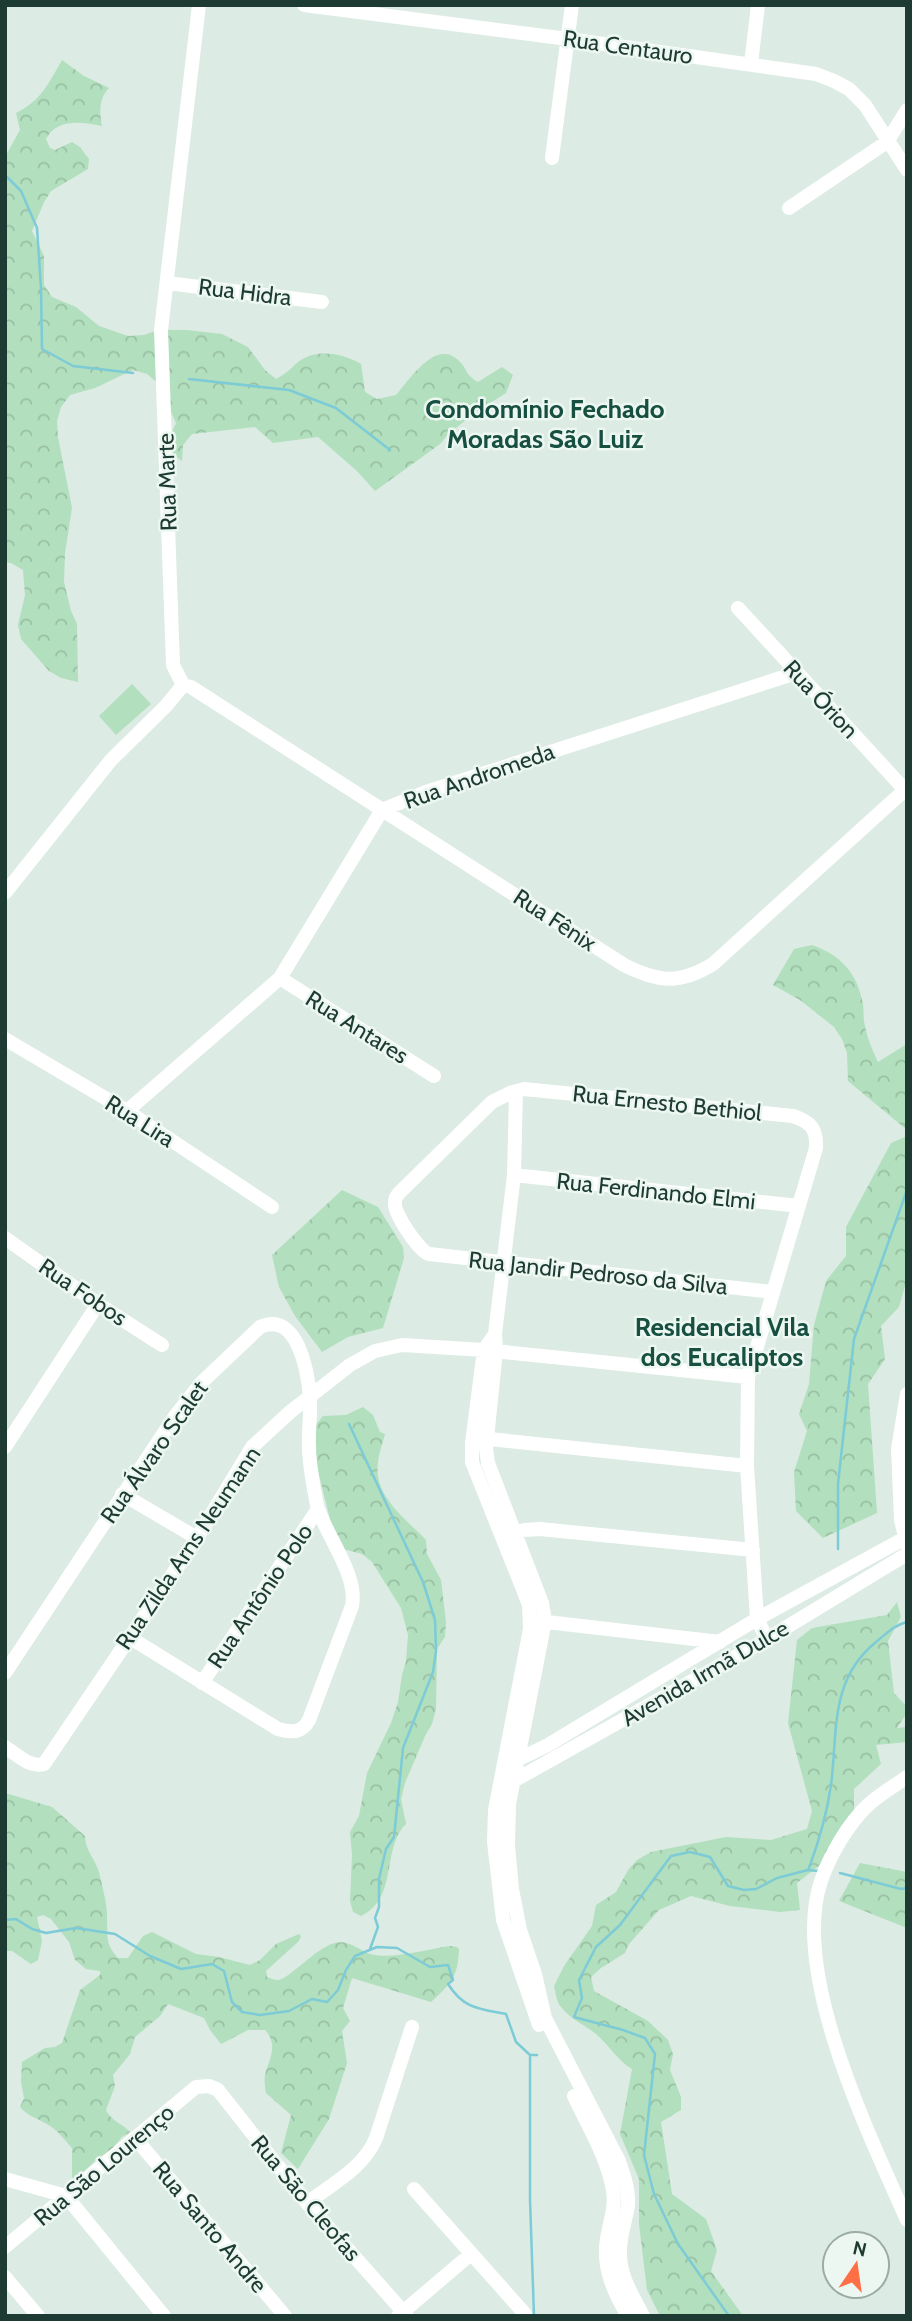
<svg xmlns="http://www.w3.org/2000/svg" width="912" height="2321" font-family="Cabin,sans-serif">
  <style>
    .grass { fill: #b2dfbd }
    .forest { fill: url(#forest-crowns) }
    .lines { fill: none; stroke-linecap: round; stroke-linejoin: round }
    .stream { stroke: #7dcbd7; stroke-width: 2.5 }
    .minor { stroke: #fff; stroke-width: 14 }
    .labels { text-anchor: middle; dominant-baseline: central; stroke-width: 5; stroke-linejoin: round; paint-order: stroke }
    .street-label { font-size: 23px; fill: #1d3b32; stroke: #edf7f2 }
    .quarter-label { font-size: 26px; font-weight: bold; fill: #174f40; stroke: #edf7f2 }
  </style>
  <defs>
    <pattern id="forest-crowns" width="20" height="18" patternUnits="userSpaceOnUse" patternTransform="scale(1.75)"><rect width="20" height="18" fill="#b2dfbd"/><path d="M2 6a3 3 0 1 1 6 0M12 15a3 3 0 1 1 6 0" fill="none" stroke="#99c0a3"/></pattern>
  </defs>
  <rect width="100%" height="100%" fill="#dcebe4"/>
  <path class="grass" d="M132,684L151,704L116,735L99,716Z"/>
  <path class="forest" d="M62,60L84,76L109,88C99,98 99,113 102,126C82,122 57,118 46,139L50,148L55,150L72,142L80,147L89,159L88,169L51,191L44,202L32,231L44,256V285L52,297L76,307L99,326L128,336L144,335L158,330H187L222,334L248,347L265,370L276,379C286,374 290,369 298,362C316,348 343,353 361,364L365,392L377,399L396,395C409,380 437,336 460,362C469,371 463,373 478,382L502,367L513,375L506,393L482,408L449,433L440,444L375,491L357,471L318,437L273,443L255,427L192,434L183,445L182,461L165,448L176,423L159,384L147,374L133,370L95,388L70,395L61,407L57,421L58,437L72,508L65,553L64,582L71,611L77,624L78,682L61,678L49,671L21,639L18,625L25,595L23,570L11,563L5,562V157L20,130L16,113C42,100 48,84 62,60Z
    M812,945C841,955 857,973 863,1004C864,1011 863,1019 865,1026C867,1038 873,1051 878,1062L907,1044V1130L848,1081L847,1053L842,1039L834,1027L800,1000L773,985L794,949Z
    M907,1136V1279L899,1307L881,1326L885,1359L868,1384L877,1513L823,1538L796,1511L794,1472L807,1431L799,1414L809,1384L814,1325L826,1281L846,1256V1227L891,1143Z
    M342,1190L378,1207L403,1247L404,1258L383,1328L348,1337L322,1352L295,1316L279,1287L272,1255Z
    M363,1407L373,1415L380,1432L385,1434C383,1443 379,1452 378,1462C373,1496 405,1518 426,1540L427,1554L441,1580L446,1622L445,1637L437,1649L436,1709L432,1724L425,1736L405,1783L401,1799L406,1824C381,1848 399,1898 361,1916L353,1912L350,1901L352,1854L350,1832L359,1816L367,1773L391,1723L398,1702L402,1675L406,1661L408,1635L401,1608L372,1562L362,1554L343,1549L336,1543L316,1463L315,1426L323,1416L346,1415Z
    M897,1602L901,1617L888,1641L894,1693L907,1707V1713L897,1728L907,1727V1742L876,1745L881,1764L854,1789V1815L820,1865L797,1883L800,1910L780,1912L730,1906L691,1896L659,1910L629,1944L625,1953L601,1968L591,1977L594,1991L648,2021L668,2040L673,2054L670,2070L681,2097V2110L661,2122L672,2194L706,2219L717,2250L711,2271L743,2316H660L647,2290L639,2224V2179L620,2134L632,2069C618,2061 609,2045 596,2034C584,2024 571,2020 561,2007C556,2001 556,1993 554,1986L564,1966L592,1926L596,1905L616,1892L628,1870L637,1860L651,1852L726,1837L771,1840L807,1829L812,1811L788,1723L797,1640L812,1628L887,1615Z
    M5,1793L52,1807L85,1836C85,1850 95,1859 99,1872C102,1886 107,1902 107,1917C108,1935 104,1943 118,1958H128L143,1936L152,1932L196,1954L219,1957L250,1965L260,1960L276,1944L299,1934L301,1936L299,1941L266,1971L267,1977C271,1978 274,1980 277,1980C288,1981 316,1947 335,1943C348,1939 359,1950 370,1954C391,1960 428,1949 450,1946L457,1947L459,1949C458,1977 451,1984 431,2002L352,1978L343,2008L350,2021L342,2031L347,2063L329,2119L298,2169L281,2153L291,2115L266,2093C265,2087 264,2081 265,2075C269,2059 279,2045 265,2030H248L221,2044L210,2030L204,2018L168,2004L160,2016L135,2037L130,2054L113,2075L115,2086L106,2110C110,2120 123,2124 130,2132L122,2137L112,2149L97,2159L74,2181L72,2177V2148C64,2139 56,2128 45,2123C35,2117 28,2116 20,2107L24,2098L21,2082L22,2062L45,2048L55,2047L62,2043L80,1990L100,1975V1971L86,1969L75,1960L69,1942L51,1919L43,1915L37,1917L42,1941L38,1960L31,1964L12,1951H5Z
    M860,1863L907,1872V1928L839,1901Z"/>
  <g class="lines">
    <path class="stream" d="M5,175L21,191L37,228L41,288L42,349L73,366L133,373
      M189,379L289,390L336,408L390,450
      M349,1424L423,1582L435,1620L436,1651L433,1672L403,1748L394,1837L386,1849L379,1879V1907L375,1918L378,1927L370,1949
      M838,1549V1484L854,1339L907,1190
      M809,1868C819,1841 827,1814 831,1785C838,1732 829,1680 876,1642C886,1634 894,1625 907,1622
      M840,1873L901,1889L907,1888
      M5,1920L16,1919L32,1929L46,1933L76,1928L115,1934L150,1956L181,1969L212,1964L224,1971L232,2002L242,2012L260,2015L289,2011L312,1999L327,2002L338,1990L346,1970L355,1956L377,1947L397,1948L430,1967L448,1965L453,1980L448,1984C464,2009 479,2009 506,2014L516,2042L530,2055H537
      M530,2057V2200L534,2316
      M729,2316L678,2244L654,2194L644,2155L655,2054L645,2038L623,2030L574,2017L582,1998L579,1980L596,1947L620,1925L671,1856L690,1852L710,1857L728,1886L744,1890L756,1889L777,1878L808,1870L818,1871"/>
    <path class="minor" d="M304,5L568,39L816,74L834,81L849,89L865,105L907,170
      M751,64L758,5
      M552,158L572,5
      M789,208L887,142L907,110
      M167,283L322,302
      M738,608L905,790
      M183,685L191,687L624,965C658,982 679,985 713,964L907,788
      M183,685L173,665L161,330L199,5
      M5,893L111,760L166,706L183,685
      M280,978L434,1076
      M5,1039L127,1111L272,1207
      M516,1091L514,1175L495,1334L496,1351L486,1448L488,1463L542,1603L545,1621L509,1804L508,1845L512,1889L520,1930L535,1974L545,2018L619,2161C624,2176 629,2189 628,2205C626,2221 619,2237 620,2254C620,2277 633,2296 643,2316
      M127,1111L280,978L382,810L426,792L796,673
      M514,1175L799,1206
      M5,1238L98,1304L162,1345
      M495,1334L484,1350L472,1443V1462L524,1592L529,1605L530,1629L495,1810L494,1842L503,1920L539,2025
      M907,1394L898,1449L901,1520L907,1545
      M480,1438L747,1466
      M5,1447L98,1304
      M122,1494L197,1538
      M507,1536L524,1530L540,1529L753,1550
      M538,1621L720,1642
      M767,1639L757,1619L747,1466L748,1377L816,1148C817,1129 811,1122 793,1116L524,1089L510,1093L492,1102L399,1193C396,1197 395,1198 395,1203C394,1214 419,1251 429,1254L773,1292
      M5,1673L175,1416L201,1383L260,1327C298,1310 308,1373 310,1398C311,1415 308,1431 309,1447C309,1462 312,1476 314,1490C316,1497 316,1505 319,1511C329,1540 358,1576 352,1606L309,1720C302,1733 292,1733 278,1729L129,1637
      M202,1683L318,1509
      M5,1747C17,1754 29,1768 44,1764L197,1538L252,1447L290,1412L350,1365L375,1351L402,1345L484,1350L748,1377
      M513,1762L548,1745L757,1619L907,1537
      M907,1777C894,1786 880,1794 868,1805C848,1824 830,1855 821,1881C790,1973 869,2134 907,2220
      M508,1784L767,1639L907,1554
      M574,2096C588,2126 608,2158 613,2191C616,2208 609,2223 607,2239C602,2267 614,2293 628,2316
      M136,2139L285,2316
      M5,2179L66,2196L164,2316
      M414,2189L525,2314
      M307,2203C332,2184 364,2168 376,2138L412,2027
      M5,2247L196,2087L209,2086L218,2090L307,2203L407,2316
      M5,2277L38,2316
      M398,2316L471,2254"/>
  </g>
  <g class="labels">
    <g class="street-label">
      <text transform="translate(628 47) rotate(8)">Rua Centauro</text>
      <text transform="translate(245 292) rotate(7)">Rua Hidra</text>
      <text transform="translate(167 482) rotate(-92)">Rua Marte</text>
      <text transform="translate(821 699) rotate(47)">Rua Órion</text>
      <text transform="translate(479 776) rotate(-19)">Rua Andromeda</text>
      <text transform="translate(555 920) rotate(33)">Rua Fênix</text>
      <text transform="translate(357 1027) rotate(32)">Rua Antares</text>
      <text transform="translate(667 1103) rotate(6)">Rua Ernesto Bethiol</text>
      <text transform="translate(140 1121) rotate(32)">Rua Lira</text>
      <text transform="translate(656 1191) rotate(6)">Rua Ferdinando Elmi</text>
      <text transform="translate(598 1273) rotate(6)">Rua Jandir Pedroso da Silva</text>
      <text transform="translate(83 1292) rotate(34)">Rua Fobos</text>
      <text transform="translate(154 1452) rotate(-55)">Rua Álvaro Scalet</text>
      <text transform="translate(188 1548) rotate(-56)">Rua Zilda Arns Neumann</text>
      <text transform="translate(260 1596) rotate(-56)">Rua Antônio Polo</text>
      <text transform="translate(705 1673) rotate(-30)">Avenida Irmã Dulce</text>
      <text transform="translate(104 2165) rotate(-40)">Rua São Lourenço</text>
      <text transform="translate(306 2198) rotate(50)">Rua São Cleofas</text>
      <text transform="translate(210 2227) rotate(50)">Rua Santo Andre</text>
    </g>
    <g class="quarter-label">
      <text x="545" y="409">Condomínio Fechado<tspan x="545" dy="30">Moradas São Luiz</tspan></text>
      <text x="722" y="1327">Residencial Vila<tspan x="722" dy="30">dos Eucaliptos</tspan></text>
    </g>
  </g>
  <rect width="912" height="2321" fill="none" stroke="#1d3b32" stroke-width="14"/>
  <g transform="translate(856 2265) rotate(13)"><circle r="33" fill="#edf7f2" stroke="#9aaca5" stroke-width="2"/>
  <path d="M0-5L12 26L0 18L-12 26Z" fill="#ff6f46"/>
  <text y="-10" font-size="19" font-weight="bold" text-anchor="middle" fill="#1d3b32">N</text>
  </g>
</svg>
